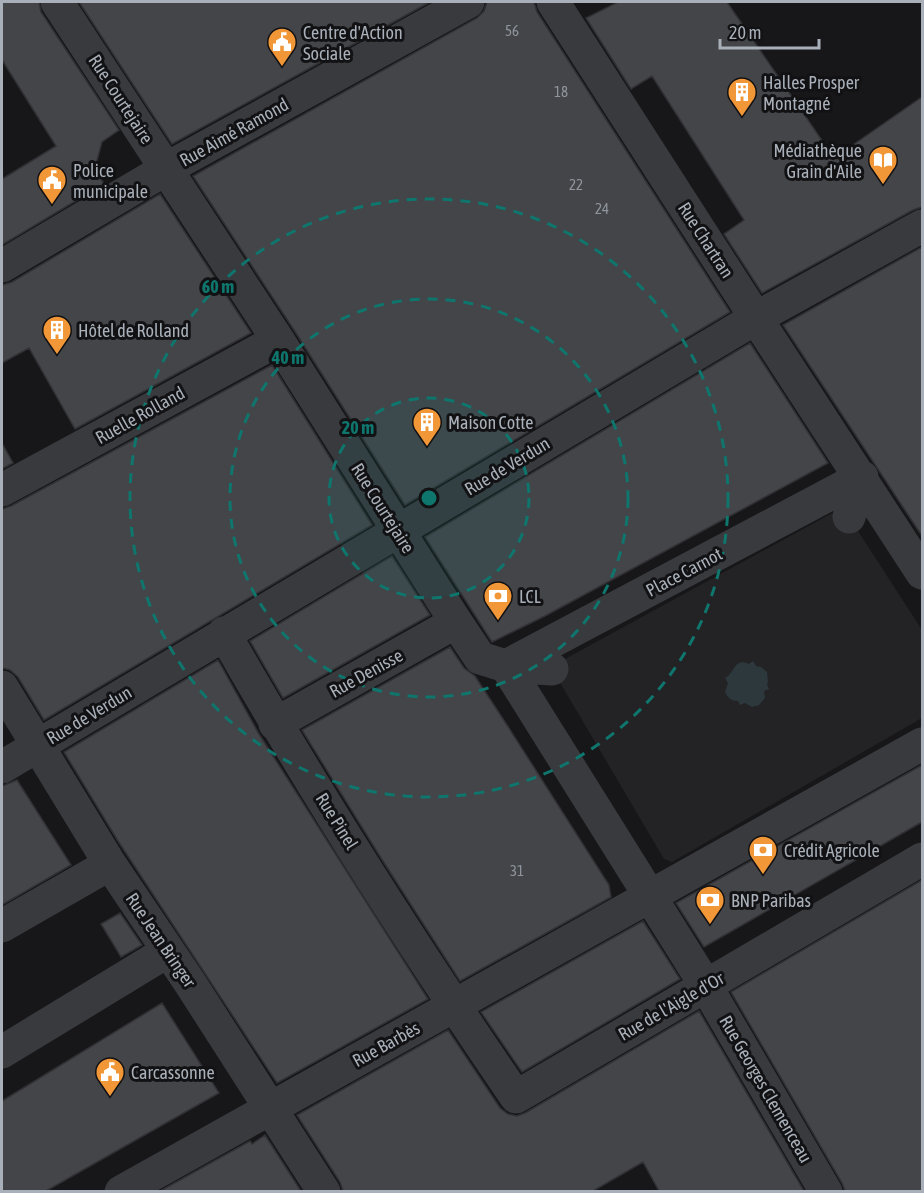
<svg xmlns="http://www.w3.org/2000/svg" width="924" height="1193" font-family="'Asap Condensed',sans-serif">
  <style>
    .built { fill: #232326 }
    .water { fill: #2d383d }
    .building { fill: #434549; stroke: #313135; stroke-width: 1.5 }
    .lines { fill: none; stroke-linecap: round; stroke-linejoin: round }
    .minor { stroke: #383a3e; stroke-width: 33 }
    .ring { fill: none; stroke: #0f766e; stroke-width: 3; stroke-dasharray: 10 8 }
    .labels { text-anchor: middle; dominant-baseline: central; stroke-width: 6; stroke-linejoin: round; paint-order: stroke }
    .number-label { font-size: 15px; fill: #90959d }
    .poi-label { font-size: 18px; fill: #a9b0b9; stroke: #121214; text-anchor: start }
    .street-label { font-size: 18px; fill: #a9b0b9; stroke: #121214 }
    .centre { fill: #0f766e; stroke: #121214; stroke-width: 3 }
    .ring-label { font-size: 18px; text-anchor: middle; font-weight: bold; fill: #0f766e; stroke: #121214; stroke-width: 6; stroke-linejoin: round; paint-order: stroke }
  </style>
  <rect width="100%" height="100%" fill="#171719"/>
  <path class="built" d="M836,511L849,517L922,630V718L672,862L664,859L552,669L554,665Z"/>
  <path class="water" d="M753,661L756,666L761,667L767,672L768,681L767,685L769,689L764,691L765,698L759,705L752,707L745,703L740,705L738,701C731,701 728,698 725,692L728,683L725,678C735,673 734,657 749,664Z"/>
  <path class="building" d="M2,2H39L41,12L119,130L102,142L95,168L104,184L2,245V179L56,146L2,60Z
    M79,2H430L172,144Z
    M487,2H534L537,12L730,312L405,505L294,330L193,176L477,18L484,11Z
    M618,2H727L834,158L922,97V207L913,210L762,293L724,234L744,220L652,76L631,89L586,18Z
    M160,194L251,333L75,429L29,348L2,363V285L12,282Z
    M922,247V536L783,325Z
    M750,343L828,463L545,616L492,642L425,537Z
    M272,365L372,525L44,720L18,677L10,670L2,668V509L11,506Z
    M2,443L13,463L2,469Z
    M392,556L430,615L283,698L250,641Z
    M450,647L464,668L475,676L507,725L609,885L611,897L460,981L381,858L302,730Z
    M218,660L259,734L428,999L277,1083L118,841L64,752Z
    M922,765V822L704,947L676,903Z
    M17,780L71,865L2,905V786Z
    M922,880V1191H845L842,1183L731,992Z
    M120,913L142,945L121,957L101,924Z
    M643,921L680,979L522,1072L481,1012Z
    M162,1003L219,1093L46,1191H2V1101Z
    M699,1011L804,1191H659L643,1162L593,1191H343L340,1182L297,1115L448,1030L500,1108L508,1114L517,1116L525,1113Z
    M265,1135L301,1191H160L250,1141L252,1144Z"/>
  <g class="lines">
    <path class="minor" d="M57,2L278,340L456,622L480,658L506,666L552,669
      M553,2L756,318L922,573
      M2,266L166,169L468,2
      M2,490L278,340
      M849,517L862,477
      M224,633C314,792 413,946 516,1097L922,859
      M506,666L706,986L826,1192
      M506,666L862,477
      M2,687L110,864L190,983L324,1192
      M275,724L456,622
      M2,767L756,318L922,226
      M2,926L110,864
      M2,1052L168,951
      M121,1192L922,744"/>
  </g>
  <circle cx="429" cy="498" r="100" fill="#0f766e" fill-opacity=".12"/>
  <g class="ring">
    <circle cx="429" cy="498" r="100"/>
    <circle cx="429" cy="498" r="199"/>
    <circle cx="429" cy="498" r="299"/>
  </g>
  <defs>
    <g id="civic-pin" transform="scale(1.5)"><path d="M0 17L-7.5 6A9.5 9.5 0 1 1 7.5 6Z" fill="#f19737" stroke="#121214"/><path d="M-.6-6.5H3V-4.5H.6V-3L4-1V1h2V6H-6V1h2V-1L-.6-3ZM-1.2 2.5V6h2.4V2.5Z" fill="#fff"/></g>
    <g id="building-pin" transform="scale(1.5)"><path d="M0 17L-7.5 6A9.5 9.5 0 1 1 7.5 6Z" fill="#f19737" stroke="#121214"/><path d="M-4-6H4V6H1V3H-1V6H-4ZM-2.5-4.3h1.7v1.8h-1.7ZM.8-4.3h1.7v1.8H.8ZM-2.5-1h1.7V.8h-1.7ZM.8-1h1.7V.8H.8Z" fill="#fff"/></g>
    <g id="library-pin" transform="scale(1.5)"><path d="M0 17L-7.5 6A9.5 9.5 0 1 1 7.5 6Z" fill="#f19737" stroke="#121214"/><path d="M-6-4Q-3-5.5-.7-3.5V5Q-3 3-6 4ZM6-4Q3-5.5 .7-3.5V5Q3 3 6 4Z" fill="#fff"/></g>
    <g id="bank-pin" transform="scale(1.5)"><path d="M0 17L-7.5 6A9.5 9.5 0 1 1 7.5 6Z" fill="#f19737" stroke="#121214"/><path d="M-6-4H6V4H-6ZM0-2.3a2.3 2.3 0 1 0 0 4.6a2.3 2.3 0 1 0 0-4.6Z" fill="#fff"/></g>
  </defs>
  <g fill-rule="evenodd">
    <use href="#civic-pin" x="282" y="42"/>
    <use href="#building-pin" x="742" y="92"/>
    <use href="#library-pin" x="883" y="160"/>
    <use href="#civic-pin" x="52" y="180"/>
    <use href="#building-pin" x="57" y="330"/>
    <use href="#building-pin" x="427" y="422"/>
    <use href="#bank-pin" x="498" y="596"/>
    <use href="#bank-pin" x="763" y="850"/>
    <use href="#bank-pin" x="710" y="900"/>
    <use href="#civic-pin" x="110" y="1072"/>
  </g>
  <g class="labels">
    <g class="number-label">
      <text x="512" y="30">56</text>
      <text x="561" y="91">18</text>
      <text x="576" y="184">22</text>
      <text x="602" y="208">24</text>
      <text x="517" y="870">31</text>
    </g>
    <g class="poi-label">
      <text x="303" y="32">Centre d'Action<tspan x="303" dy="21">Sociale</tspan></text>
      <text x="763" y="82">Halles Prosper<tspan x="763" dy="21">Montagné</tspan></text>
      <text x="862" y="150" text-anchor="end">Médiathèque<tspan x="862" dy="21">Grain d'Aile</tspan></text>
      <text x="73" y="170">Police<tspan x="73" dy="21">municipale</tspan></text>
      <text x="78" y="330">Hôtel de Rolland</text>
      <text x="448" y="422">Maison Cotte</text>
      <text x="519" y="596">LCL</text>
      <text x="784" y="850">Crédit Agricole</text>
      <text x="731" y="900">BNP Paribas</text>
      <text x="131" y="1072">Carcassonne</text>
    </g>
    <g class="street-label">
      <text transform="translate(121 99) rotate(57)">Rue Courtejaire</text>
      <text transform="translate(234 132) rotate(-29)">Rue Aimé Ramond</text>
      <text transform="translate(706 240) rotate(57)">Rue Chartran</text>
      <text transform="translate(140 415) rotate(-29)">Ruelle Rolland</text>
      <text transform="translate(507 466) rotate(-31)">Rue de Verdun</text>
      <text transform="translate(383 508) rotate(58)">Rue Courtejaire</text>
      <text transform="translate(684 572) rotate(-28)">Place Carnot</text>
      <text transform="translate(366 673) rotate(-29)">Rue Denisse</text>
      <text transform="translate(89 715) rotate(-31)">Rue de Verdun</text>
      <text transform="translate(337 821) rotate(58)">Rue Pinel</text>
      <text transform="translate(161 940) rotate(56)">Rue Jean Bringer</text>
      <text transform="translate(671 1006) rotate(-30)">Rue de l'Aigle d'Or</text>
      <text transform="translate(386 1044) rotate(-29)">Rue Barbès</text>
      <text transform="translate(766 1089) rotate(60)">Rue Georges Clemenceau</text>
    </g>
  </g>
  <circle cx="429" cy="498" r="9" class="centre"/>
  <g class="ring-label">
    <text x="218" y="293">60 m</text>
    <text x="288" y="364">40 m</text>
    <text x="358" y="434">20 m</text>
  </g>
  <rect width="924" height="1193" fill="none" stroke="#a9b0b9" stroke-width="6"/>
  <path d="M720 39v9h99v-9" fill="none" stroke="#a9b0b9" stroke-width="3"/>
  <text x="729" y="39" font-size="18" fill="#a9b0b9" stroke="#121214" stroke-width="4.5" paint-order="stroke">20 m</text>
</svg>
